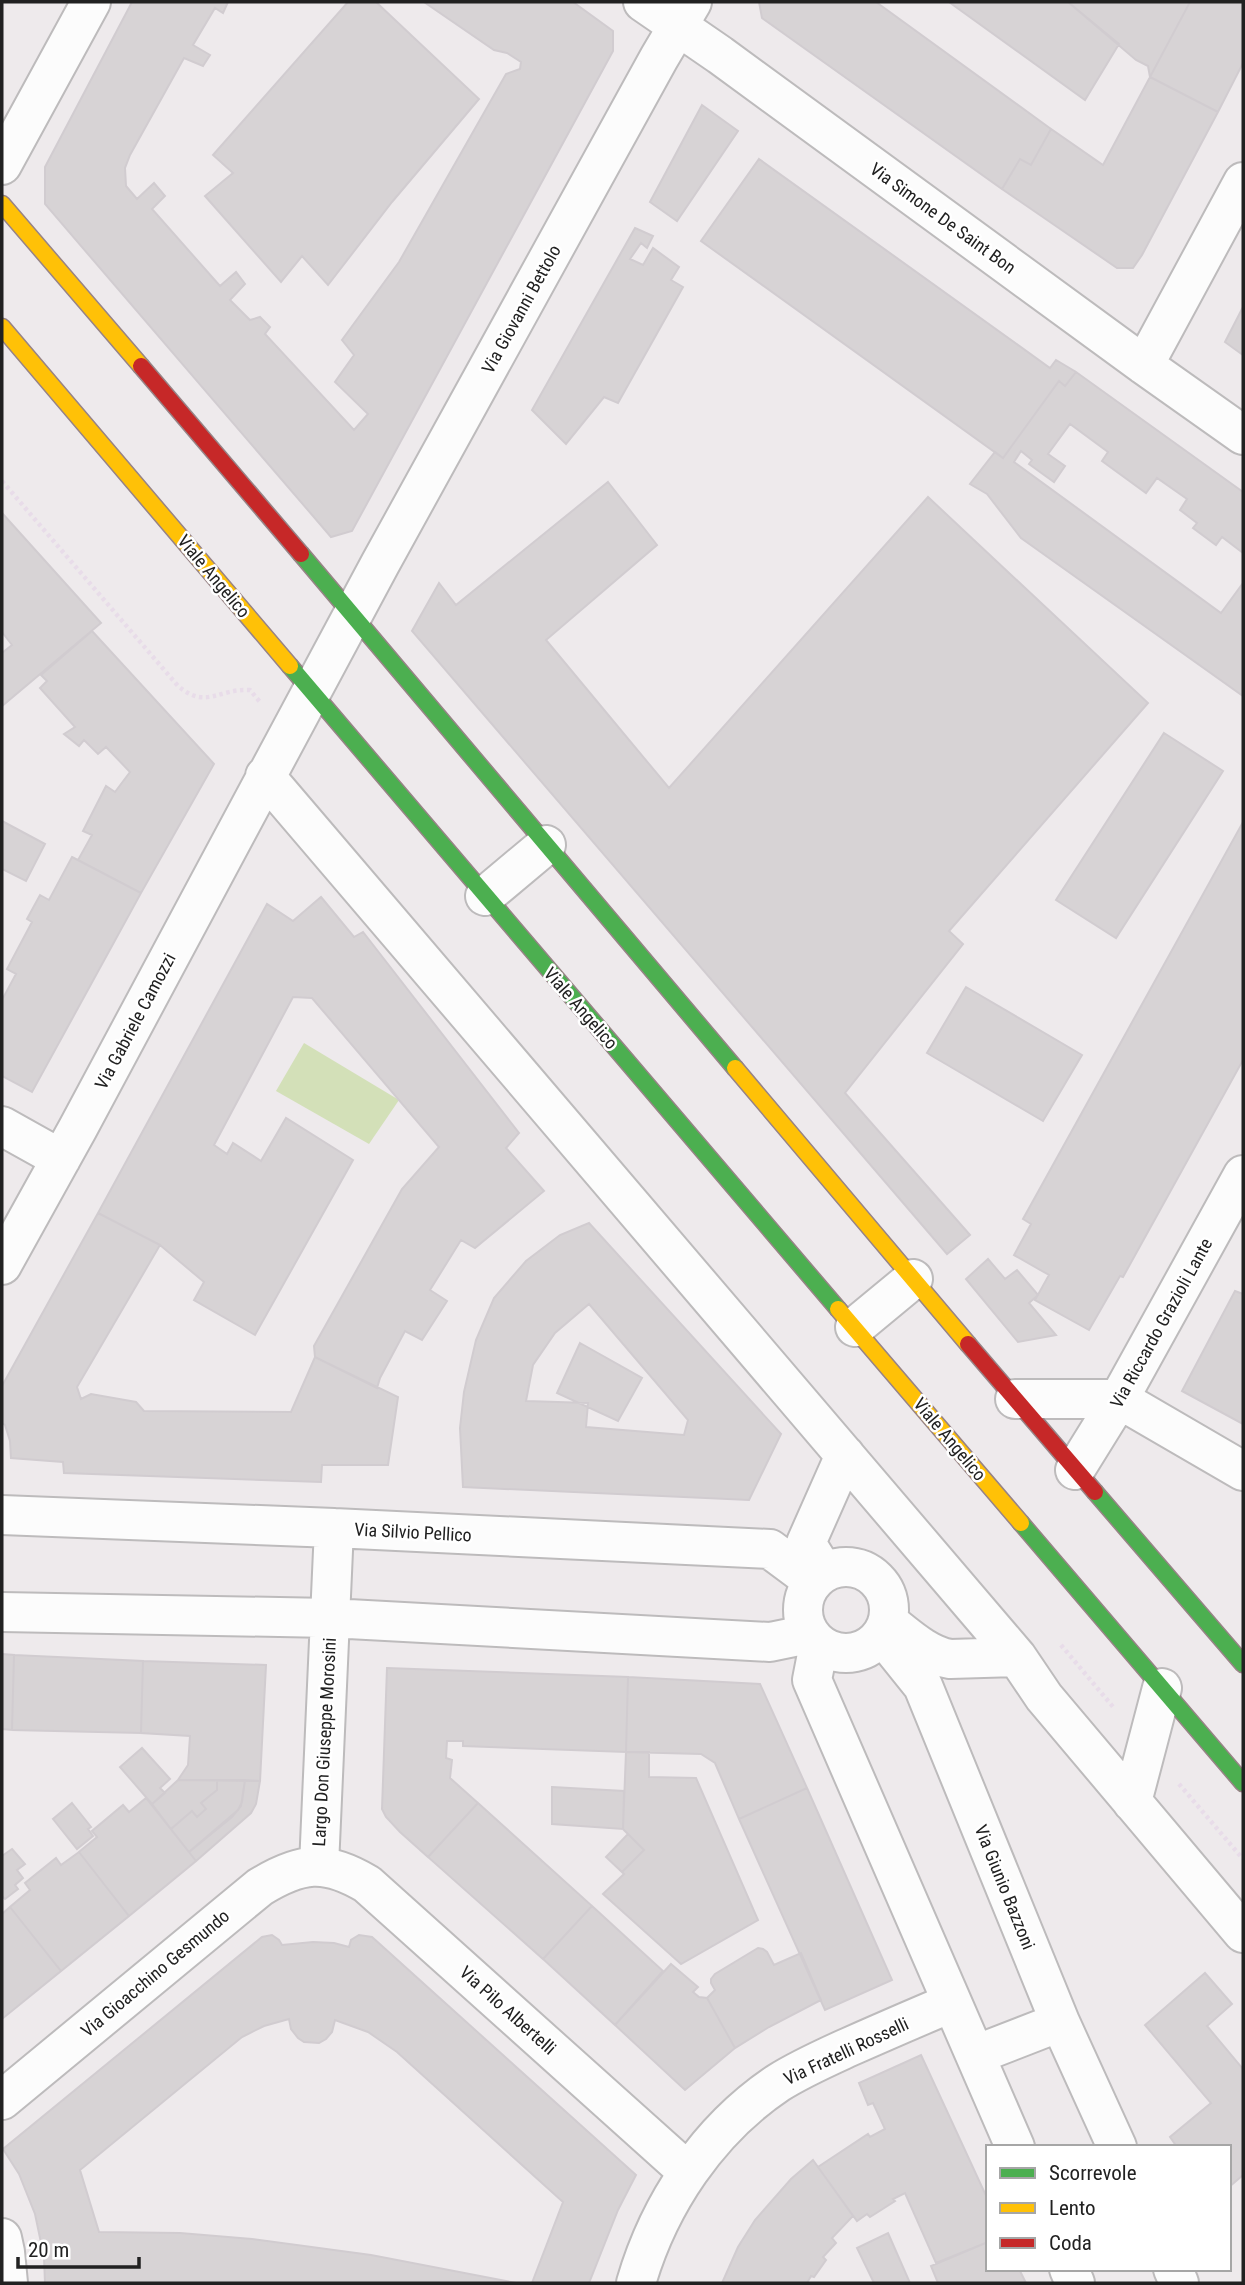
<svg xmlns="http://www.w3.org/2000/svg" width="1245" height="2285" font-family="'Roboto Condensed',sans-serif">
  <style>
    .pitch { fill: #d3e0b8 }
    .building { fill: #d7d3d5; stroke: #d1ccd0; stroke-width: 2; fill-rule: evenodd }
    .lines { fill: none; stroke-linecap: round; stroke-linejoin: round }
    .street-casing { stroke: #bdbbbc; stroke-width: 42 }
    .fast-casing { stroke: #978386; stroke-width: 19 }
    .slow-casing { stroke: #978386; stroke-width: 19 }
    .jam-casing { stroke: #978386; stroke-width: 19 }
    .path { stroke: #e8dce9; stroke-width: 4.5; stroke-dasharray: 3.5 3.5; stroke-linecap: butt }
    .street { stroke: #fcfcfc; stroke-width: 38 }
    .fast { stroke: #4caf50; stroke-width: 16 }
    .slow { stroke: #ffc107; stroke-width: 16 }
    .jam { stroke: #c62828; stroke-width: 16 }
    .labels { text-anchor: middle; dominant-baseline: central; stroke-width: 5; stroke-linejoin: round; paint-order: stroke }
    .street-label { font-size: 18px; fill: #212121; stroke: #fff }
  </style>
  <rect width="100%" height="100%" fill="#eeeaec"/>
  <path class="pitch" d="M304,1043L399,1100L369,1144L276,1091Z"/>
  <path class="building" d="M132,2H228L223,13L215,8L193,45L210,55L203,66L184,58L130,155L125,168L126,186L137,199L154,183L165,196L152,209L220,286L236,272L245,284L230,300L250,320L260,317L270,327L265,334L354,430L368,414L335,382L354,355L342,340L399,262L506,74L520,69L521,62L507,53L494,50L424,2H573L613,31V51L352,531L331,537L45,204V167Z
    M348,2H376L479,99L392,202L328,285L302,256L281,282L205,196L233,173L213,155Z
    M759,2H876L1051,129L1031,165L1020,159L1002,189L762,18Z
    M949,2H1068L1119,44L1085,100Z
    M1068,2H1190L1150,77L1148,66L1136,60Z
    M1190,2H1243V63L1218,112L1150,77Z
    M1150,77L1218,112L1142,255L1133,268H1117L1002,189L1020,159L1031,165L1051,129L1103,165Z
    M702,105L738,131L677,221L650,202Z
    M759,159L1050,368L1056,360L1076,372L1065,386L1059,381L1003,458L701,241Z
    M635,228L653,236L647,248L641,243L630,259L643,265L653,248L679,267L671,280L683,287L618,403L604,397L566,444L532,410Z
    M1243,307V355L1225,342Z
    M1076,372L1243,492V553L1222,537L1216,545L1193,528L1197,523L1180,510L1187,499L1157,478L1146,493L1102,461L1108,452L1070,424L1048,454L1065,466L1054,482L1029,464L1032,460L1021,451L1014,462L1221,613L1243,583V696L1021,538L987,494L970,484L995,452L1003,458L1059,381L1065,386Z
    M608,482L657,545L546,640L669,788L928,497L1148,703L949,931L963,944L845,1093L970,1235L947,1254L412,631L439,583L456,605Z
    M2,513L101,623L2,706V653L12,645L2,632Z
    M92,631L214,764L141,893L78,860L92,835L83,831L106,786L115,792L130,772L106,747L98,754L84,740L79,746L64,734L75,727L40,688L47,681L41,675Z
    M1164,733L1223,771L1116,938L1056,900Z
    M2,821L45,844L26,881L2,869Z
    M1243,822V1060L1123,1277L1120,1276L1089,1330L1035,1300L1049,1275L1014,1255L1031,1224L1023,1219Z
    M72,857L141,893L32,1092L2,1076V1000L16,974L7,969L32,922L27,919L40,895L49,900Z
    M321,897L354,937L363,932L519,1133L506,1148L544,1191L475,1248L461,1240L430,1290L447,1301L422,1340L405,1331L380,1378L377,1388L315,1357L314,1346L402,1189L439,1147L312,998L293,997L214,1145L227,1154L233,1143L261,1161L286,1118L353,1160L255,1335L194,1300L204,1282L160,1245L98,1213L267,904L293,921Z
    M966,987L1082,1055L1043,1121L927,1053Z
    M98,1213L160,1245L77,1387L81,1399L91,1394L136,1402L144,1411L291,1412L315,1357L398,1397L388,1465H322L321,1482L64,1473L63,1462L11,1458L10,1441L5,1425L2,1423V1386Z
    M589,1223L781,1434L749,1500L463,1487L460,1428L464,1392L476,1340L494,1298L526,1261L560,1235ZM589,1304L688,1420L684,1435L586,1427L588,1403L526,1401L533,1365L555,1333Z
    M988,1259L1005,1279L1017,1270L1038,1295L1029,1303L1056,1335L1018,1342L966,1279Z
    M1235,1291L1243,1294V1424L1182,1391Z
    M580,1343L642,1378L618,1421L557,1393Z
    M2,1654L14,1655L12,1730L2,1729Z
    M14,1655L143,1661L141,1733L12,1730Z
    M143,1661L266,1665L260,1781L178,1780L188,1765L190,1736L141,1733Z
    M387,1668L628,1677L626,1752L463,1746V1741H447L446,1758L452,1760L450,1778L478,1803L428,1857L400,1832L386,1817L382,1809Z
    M628,1677L760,1684L807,1788L739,1819L715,1763L701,1754L626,1752Z
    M142,1748L170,1779L160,1788L165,1793L152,1804L120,1767Z
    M626,1752H649V1777L696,1778L758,1920L681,1964L603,1894L624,1874L622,1872L644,1850L623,1829Z
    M178,1780H217V1790L201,1803L206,1809L197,1817L192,1811L171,1829L152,1804Z
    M217,1780H245L241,1806L232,1817L189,1852L171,1829L192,1811L197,1817L206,1809L201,1803L217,1790Z
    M245,1780L260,1781L256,1804L251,1813L196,1861L189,1852L238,1810L242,1802Z
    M552,1787L624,1791L623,1829L552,1824Z
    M807,1788L892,1980L825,2010L739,1819Z
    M146,1798L196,1861L129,1916L79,1852L97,1837L92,1831L123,1805L129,1812Z
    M72,1803L91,1827L88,1829L93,1836L77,1849L53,1819Z
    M478,1803L592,1906L543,1959L428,1857Z
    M628,1834L644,1850L622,1872L606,1857Z
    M12,1849L25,1864L17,1870L23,1878L15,1885L18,1889L5,1899L2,1896V1856Z
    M79,1852L129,1916L61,1971L10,1907L30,1890L25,1883L56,1858L61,1865Z
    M592,1906L663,1971L615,2025L543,1959Z
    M10,1907L61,1971L2,2019V1914Z
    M272,1935L279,1940L282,1945L313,1942L334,1943L349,1947L351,1940L359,1935L372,1937L636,2175L618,2210L589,2283H532L563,2202L397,2052L368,2032L335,2020L332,2032L326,2039L319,2043L304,2042L298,2038L291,2029L289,2019L264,2026L242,2037L80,2170L99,2232L180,2233L252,2239L371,2255L516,2283H45L44,2257L35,2214L19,2174L3,2149L262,1937Z
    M758,1948L763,1949L767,1952L774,1965L801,1953L821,2000L769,2027L735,2048L707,1998L715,1990L711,1983V1979L715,1974Z
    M671,1964L698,1987L693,1992L699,1997L707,1998L735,2048L685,2090L615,2025Z
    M1205,1973L1232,2004L1207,2026L1243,2069V2175L1229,2187V2147H1177L1170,2137L1211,2103L1145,2025Z
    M921,2055L988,2200V2242L936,2263L905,2193L893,2199L895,2201L870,2217L867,2214L857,2221L818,2167L868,2134L870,2137L885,2129L873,2103L868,2105L859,2083Z
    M813,2160L853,2216L832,2238L836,2243L823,2257L826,2260L814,2277L811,2276L807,2283H722L738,2247L755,2220L791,2179Z
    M888,2233L910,2283H874L857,2248Z
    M988,2242V2269H1019L1026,2283H938L931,2266Z"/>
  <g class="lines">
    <g class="street-casing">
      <path id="street" d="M643,2L720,55L1144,365L1243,435
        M2,165L91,2
        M1144,365L1243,182
        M265,776L1017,1657L1044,1697L1243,1933
        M485,896L546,845
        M2,1126L61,1159
        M2,1265L78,1128L380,564L659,58L692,2
        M855,1327L913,1279
        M1015,1399H1119L1243,1471
        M1075,1470L1119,1399L1243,1175
        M2,1515L334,1528L770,1549L813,1581
        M803 1610a43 43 0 1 1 86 0a43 43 0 1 1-86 0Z
        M824,1572L806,1543L845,1455
        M2,1612L330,1618L770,1642L809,1634
        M890,1623C908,1637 927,1655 950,1659L1017,1657
        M882,1635L923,1686L1060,2022L1117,2147
        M819,1644L812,1680L1015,2147
        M1132,1802L1162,1688
        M319,1866L334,1528
        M975,2055L1060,2022
        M2,2100L260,1887C301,1862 325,1859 367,1884L688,2172
        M2,2238L5,2252L8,2283
        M1069,2269L1075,2283
        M1173,2269L1179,2283
        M636,2283C659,2204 708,2130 778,2083C800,2069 825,2058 849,2047C883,2032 917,2017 951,2003"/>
    </g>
    <g class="fast-casing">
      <path id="fast" d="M301,554L735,1068
        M290,666L838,1309
        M1095,1492L1243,1664
        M1021,1523L1243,1783"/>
    </g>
    <g class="slow-casing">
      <path id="slow" d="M2,204L141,366
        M2,327L290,666
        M735,1068L968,1344
        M838,1309L1021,1523"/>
    </g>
    <g class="jam-casing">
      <path id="jam" d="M141,366L301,554
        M968,1344L1095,1492"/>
    </g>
    <path class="path" d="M2,481L178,686C206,710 219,688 250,690L260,702
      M1061,1645L1114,1708
      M1179,1784L1243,1859"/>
    <use href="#street" class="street"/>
    <use href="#fast" class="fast"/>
    <use href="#slow" class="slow"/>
    <use href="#jam" class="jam"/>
  </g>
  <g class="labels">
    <g class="street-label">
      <text transform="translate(943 218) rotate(36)">Via Simone De Saint Bon</text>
      <text transform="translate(521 309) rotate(-61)">Via Giovanni Bettolo</text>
      <text transform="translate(214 576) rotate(50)">Viale Angelico</text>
      <text transform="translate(581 1008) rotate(49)">Viale Angelico</text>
      <text transform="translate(135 1021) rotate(-62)">Via Gabriele Camozzi</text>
      <text transform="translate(1161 1323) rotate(-61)">Via Riccardo Grazioli Lante</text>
      <text transform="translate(950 1439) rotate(50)">Viale Angelico</text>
      <text transform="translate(413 1532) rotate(3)">Via Silvio Pellico</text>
      <text transform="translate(324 1742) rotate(-87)">Largo Don Giuseppe Morosini</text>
      <text transform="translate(1005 1887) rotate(68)">Via Giunio Bazzoni</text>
      <text transform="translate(155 1973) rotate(-40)">Via Gioacchino Gesmundo</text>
      <text transform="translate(508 2010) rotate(42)">Via Pilo Albertelli</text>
      <text transform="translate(846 2051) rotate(-25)">Via Fratelli Rosselli</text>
    </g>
  </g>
  <rect width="1245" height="2285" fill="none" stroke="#212121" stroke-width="7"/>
  <rect x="986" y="2145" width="245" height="126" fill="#ffffff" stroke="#a6a6a6" stroke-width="2"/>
  <rect x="1000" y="2168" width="35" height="10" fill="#4caf50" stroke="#a6a6a6" stroke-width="2"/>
  <text x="1049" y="2180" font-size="21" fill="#212121">Scorrevole</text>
  <rect x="1000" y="2203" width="35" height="10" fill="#ffc107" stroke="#a6a6a6" stroke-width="2"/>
  <text x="1049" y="2215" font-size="21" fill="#212121">Lento</text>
  <rect x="1000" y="2238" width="35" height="10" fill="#c62828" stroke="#a6a6a6" stroke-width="2"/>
  <text x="1049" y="2250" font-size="21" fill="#212121">Coda</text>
  <path d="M18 2257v10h121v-10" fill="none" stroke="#212121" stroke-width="3.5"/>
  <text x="28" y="2257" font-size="21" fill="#212121" stroke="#ffffff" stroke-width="5" paint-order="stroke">20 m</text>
</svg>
